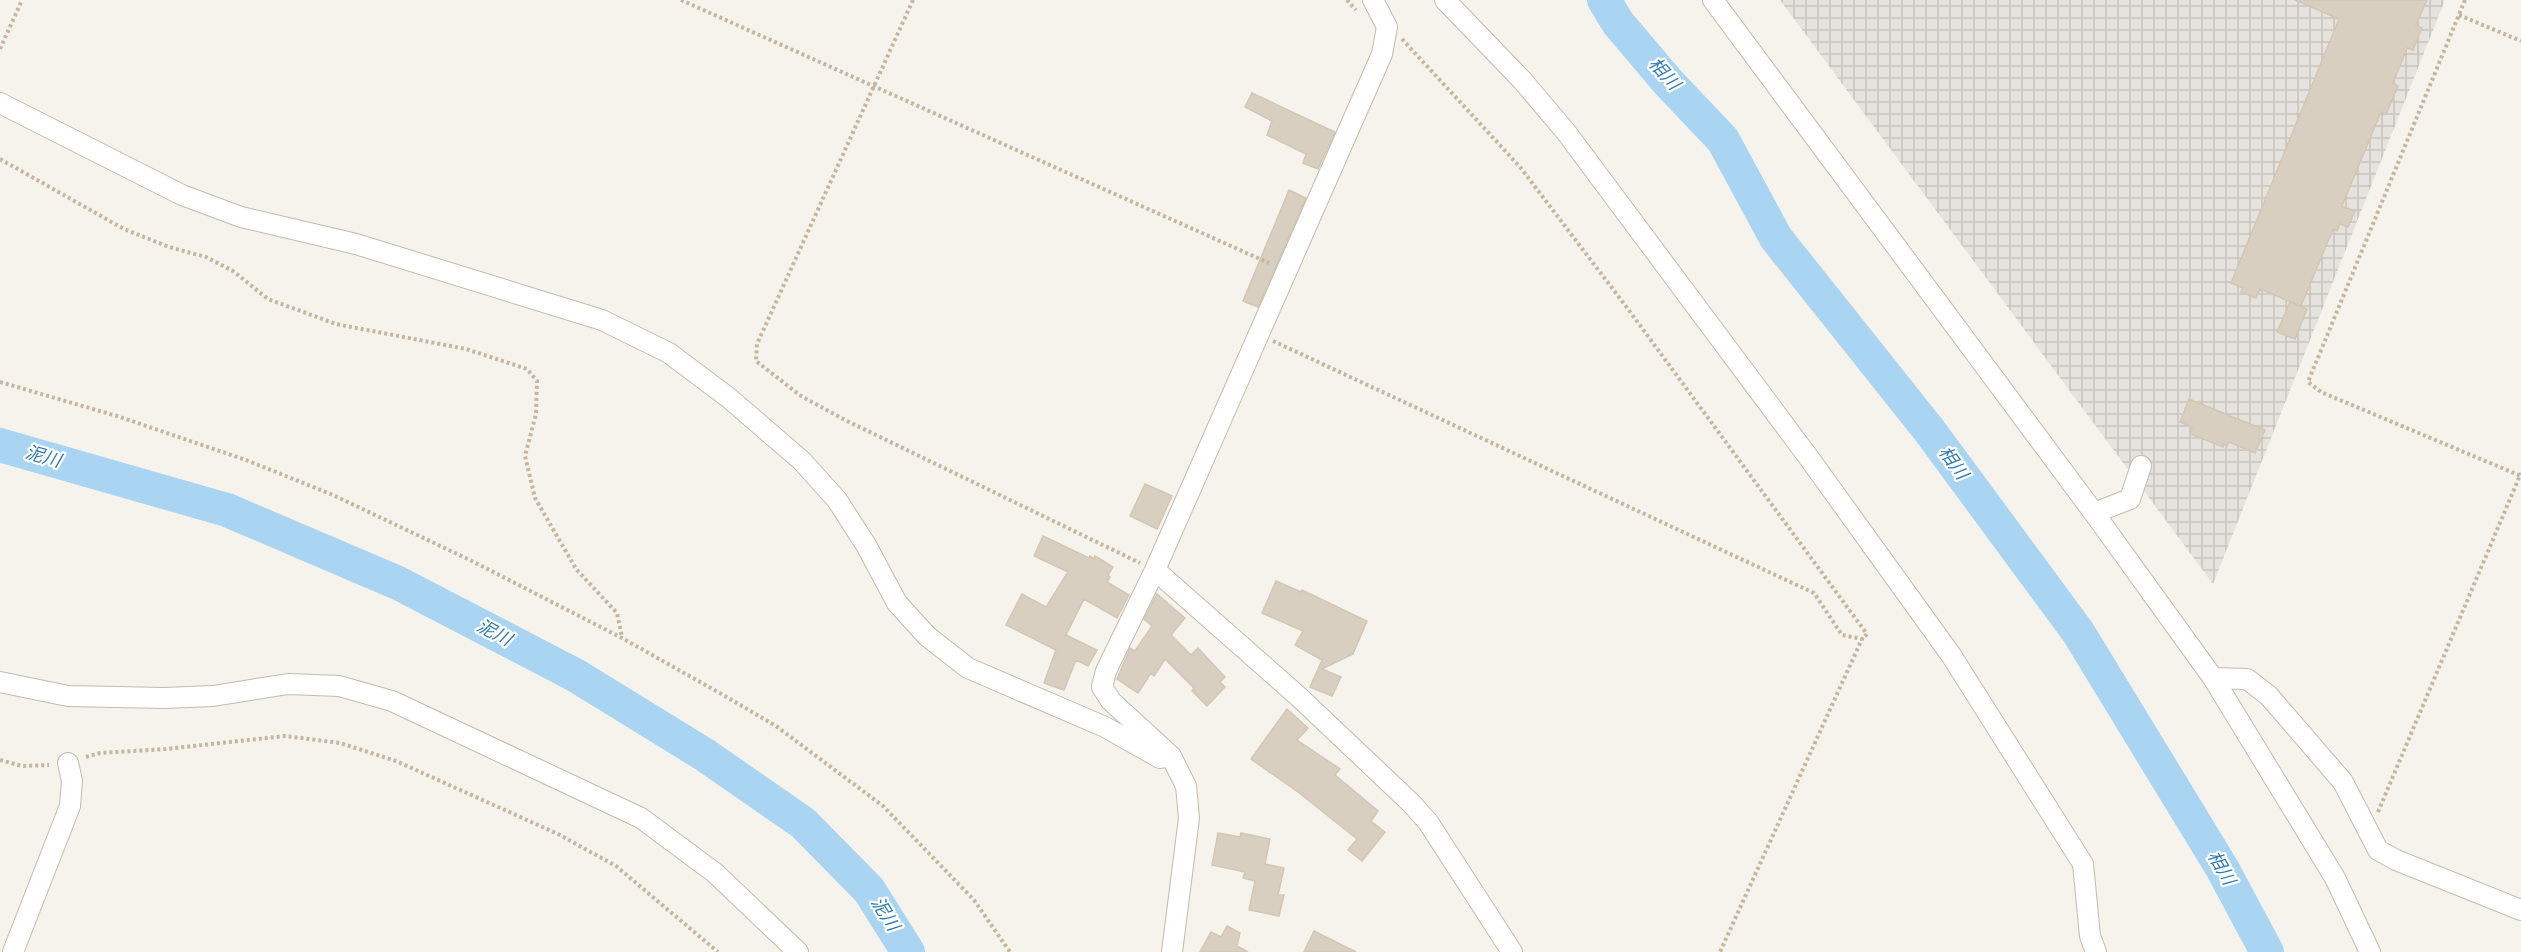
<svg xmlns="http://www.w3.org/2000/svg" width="2521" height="952" font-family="'Sofia Sans Condensed','Noto Sans JP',sans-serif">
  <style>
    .industrial { fill: url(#industrial-grid) }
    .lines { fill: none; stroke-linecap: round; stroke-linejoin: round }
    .river { stroke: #a9d4f2; stroke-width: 34 }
    .building { fill: #d8cfc1; stroke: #d3c7b4; stroke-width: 1.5 }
    .minor-casing { stroke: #c2bbae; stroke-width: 22 }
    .path { stroke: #c4b79f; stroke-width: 4; stroke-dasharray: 3 3; stroke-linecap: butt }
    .minor { stroke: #fff; stroke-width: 20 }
    .labels { text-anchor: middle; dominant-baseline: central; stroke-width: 4.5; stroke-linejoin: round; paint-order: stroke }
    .water-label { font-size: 18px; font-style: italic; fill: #2e7ab2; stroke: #fff }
  </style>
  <defs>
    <pattern id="industrial-grid" width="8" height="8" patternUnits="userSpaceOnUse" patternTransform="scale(1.5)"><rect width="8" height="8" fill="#e6e2dd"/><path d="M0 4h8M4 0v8" fill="none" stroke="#c7c3be"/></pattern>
  </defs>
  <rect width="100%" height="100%" fill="#f6f3ec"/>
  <path class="industrial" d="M1780,0H2445L2213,584Z"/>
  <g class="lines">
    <path class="river" d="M1604,0L1618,23L1668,82L1723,140L1776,238L1929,430L2078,632L2222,868L2267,952
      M0,445L227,510L398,583L575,675L705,755L803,823L869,890L908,952"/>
  </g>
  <path class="building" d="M2295,0H2427L2416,25L2422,28L2413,50L2407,48L2393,83L2398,86L2386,114L2381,112L2342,206L2355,211L2348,227L2340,224L2337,231L2333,229L2301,306L2260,289L2256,298L2241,292L2243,288L2231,283L2339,19Z
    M1252,93L1335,132L1318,169L1303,163L1306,154L1267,135L1272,121L1245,107Z
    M1289,190L1306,198L1258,307L1243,301Z
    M2290,302L2307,309L2295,339L2277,332Z
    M2189,399L2265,430L2255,453L2229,442L2227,446L2223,444V447L2190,434L2192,427L2180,422Z
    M1145,484L1172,496L1157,529L1130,516Z
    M1043,536L1089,558L1090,556L1094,559L1095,556L1113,567L1108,575L1110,577L1107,582L1129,595L1117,618L1084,599L1066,635L1097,650L1088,666L1076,660L1064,690L1044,683L1056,650L1006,625L1022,594L1046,607L1068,572L1034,556Z
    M1276,581L1301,592L1302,590L1367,621L1353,654L1322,669L1341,677L1332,696L1310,687L1322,660L1295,645L1303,631L1262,613Z
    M1157,594L1185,618L1171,635L1191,655L1198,648L1225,677L1220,682L1225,687L1207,706L1192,691L1194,688L1165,659L1154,676L1151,673L1138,693L1117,679L1130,648L1135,651L1152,626L1144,619Z
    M1287,709L1308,728L1297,740L1340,769L1335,775L1378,811L1371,821L1385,832L1362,861L1348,850L1357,839L1298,792L1251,759Z
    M1218,833L1240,837L1241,833L1270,839L1265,864L1284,868L1278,895H1284L1279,916L1249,910L1255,881L1243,878L1245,872L1212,865Z
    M1227,926L1240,933L1237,946L1248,952H1200L1211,932L1221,937Z
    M1314,931L1356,952H1304Z"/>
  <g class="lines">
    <g class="minor-casing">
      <path id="minor" d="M1445,0L1522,80L1566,132L1809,458L1951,655L2083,864L2090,936L2096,952
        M1713,0L2094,513L2213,678L2335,878L2370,952
        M0,103L182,195L241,217L356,244L602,320L669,353L729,398L802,461L837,500L866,545L897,603L927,636L968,668L1105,727L1160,758L1171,756
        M2094,513L2130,499L2141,466
        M1155,570L1299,697L1411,803L1428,822L1512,952
        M2213,678L2247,679L2269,696L2343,782L2378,850L2396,860L2521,910
        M0,682L68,696L164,698L213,696L288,684L339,686L392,701L641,818L715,873L798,952
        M13,952L70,806L72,781L68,763
        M1172,952L1189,818L1186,786L1171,756L1111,701L1102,687L1106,671L1155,570L1382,54L1387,27L1373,0"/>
    </g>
    <path class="path" d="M681,0L1269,263
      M913,0L757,344L756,361L801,396L845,420L1140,563
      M1347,0L1356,10
      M2465,0L2308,382L2321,392L2521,476
      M2459,15L2521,41
      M1402,39L1520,167L1625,305L1867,634L1862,639
      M0,49L22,0
      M0,159L124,229L169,247L206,257L233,271L268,299L336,324L466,349L527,369L537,381L536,414L525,456L535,498L576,569L617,613L622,637
      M1273,341L1814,593L1842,635L1862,639L1720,952
      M0,382L117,416L246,460L333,495L472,561L622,638L725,696L776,726L883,806L974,900L1010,952
      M86,757L100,753L166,749L285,736L340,743L396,761L558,834L616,866L718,952
      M0,760L22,766L49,765
      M2378,812L2521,473"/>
    <use href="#minor" class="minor"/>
  </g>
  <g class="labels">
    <g class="water-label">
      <text transform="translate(1664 74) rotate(48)">相川</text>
      <text transform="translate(43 457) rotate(16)">泥川</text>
      <text transform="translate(1953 463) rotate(54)">相川</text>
      <text transform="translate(494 633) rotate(28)">泥川</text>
      <text transform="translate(2221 868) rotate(60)">相川</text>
      <text transform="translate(885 914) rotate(58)">泥川</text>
    </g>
  </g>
</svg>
